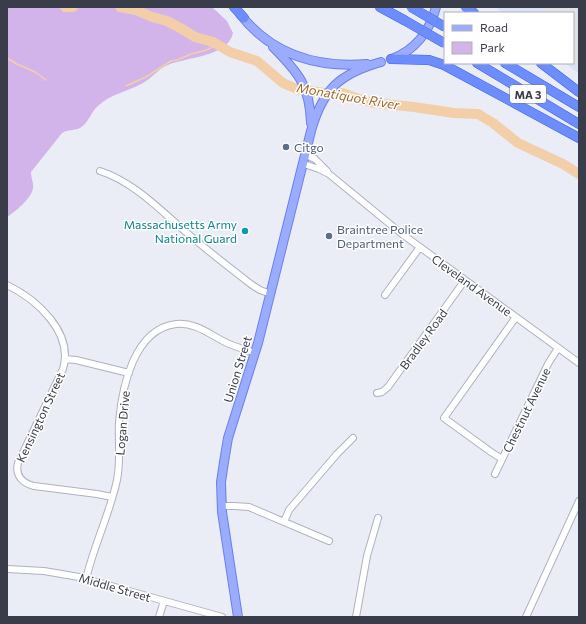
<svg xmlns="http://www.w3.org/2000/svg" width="586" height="624" font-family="Commissioner,sans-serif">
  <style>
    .commercial { fill: #d7e1f7 }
    .green { fill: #d3b4ea }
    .parking { fill: #dfe1e4 }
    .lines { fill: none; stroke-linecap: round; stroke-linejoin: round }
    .stream { stroke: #f2cfa8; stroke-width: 1.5 }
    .river { stroke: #f2cfa8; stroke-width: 10 }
    .minor-casing { stroke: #adb2c1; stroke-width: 8 }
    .major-casing { stroke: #6a80e5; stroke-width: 10 }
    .highway-casing { stroke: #3c64df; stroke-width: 10 }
    .minor { stroke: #fff; stroke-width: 6 }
    .major { stroke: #9bacff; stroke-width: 8 }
    .highway { stroke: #6d8dfe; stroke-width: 9 }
    .highway-bridge-casing { stroke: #3c64df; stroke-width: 10; stroke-linecap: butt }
    .highway-bridge { stroke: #6d8dfe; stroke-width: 9 }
    .service-dot { fill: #5c6f8a; stroke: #fff; stroke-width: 1.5 }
    .culture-dot { fill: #0f9aa8; stroke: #fff; stroke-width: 1.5 }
    .labels { text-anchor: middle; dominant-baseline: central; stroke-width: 3; stroke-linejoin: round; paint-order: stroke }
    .shield { fill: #fff; stroke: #747780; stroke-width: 1 }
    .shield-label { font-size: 11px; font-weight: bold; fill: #393d4a }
    .service-label { font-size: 12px; fill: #4e5e75; stroke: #fff; text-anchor: start }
    .culture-label { font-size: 12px; fill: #0d838f; stroke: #fff; text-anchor: end }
    .street-label { font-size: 12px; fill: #393d4a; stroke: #fff }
    .water-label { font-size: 13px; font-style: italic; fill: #9f692a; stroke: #fff }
  </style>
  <rect width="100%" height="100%" fill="#ebedf6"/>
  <path class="commercial" d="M496,7H579V74L565,63H573V13H503Z"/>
  <path class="green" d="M7,7H212L227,21L233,33C228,57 186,57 168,65C158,69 152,78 143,83C129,91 111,94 99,105C91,111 89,123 80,128C74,131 68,129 62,133L31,172C31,178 34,183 33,188C32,198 15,212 7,217Z"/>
  <path class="parking" d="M546,7H579V71L569,63H573V13H540Z"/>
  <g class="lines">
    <path class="stream" d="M7,58L17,64L35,72L46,80
      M126,86L146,77L171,61L177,60L191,54L207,50L217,44"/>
    <path class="river" d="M65,7H73
      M120,7L136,10L152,17L167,21L182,29L195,37L213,42L230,52L257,61L283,83L297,89L331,94L342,93L362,100L374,103L414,107L454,113L478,114L493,123L518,143L563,164L579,174"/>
    <g class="minor-casing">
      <path id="minor" d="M306,155L315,159L327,171
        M304,164L319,169L329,174L402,234L579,363
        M100,171C134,182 160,210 187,233C208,251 230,268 252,285L260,290L271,294
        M7,285C36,299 74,332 63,369L18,463C15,475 22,483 34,486L97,494L112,497
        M385,295L420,247
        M65,359L76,360L129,373
        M377,393L382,392L388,387L465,280
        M502,459L491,452L444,418L516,317
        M495,474L548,364L558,348
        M221,506H234L249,507L329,541
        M284,522L289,510L337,454L353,438
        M7,569L44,571L79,577L222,617
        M86,579C94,545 110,513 117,480C121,461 118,441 119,422C122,387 134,329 176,324C196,322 210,335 227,343C236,347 246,350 255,353
        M159,617L164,601
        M356,617L367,556L378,518
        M526,617L579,501"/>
    </g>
    <g class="major-casing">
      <path id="major" d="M240,14C272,55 317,68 367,64
        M273,47C298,72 310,86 311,123
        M392,59C415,50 430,31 436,7
        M238,617L222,512L221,482L224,462L228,438L258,343L311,131C323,89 339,74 381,62"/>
    </g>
    <g class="highway-casing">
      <path id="highway" d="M234,7L244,18
        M380,7L404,20
        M466,7L474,13
        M391,59L429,60L444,65L579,138
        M477,63L579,124
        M505,63L579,107
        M541,63L579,92"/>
    </g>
    <use href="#minor" class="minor"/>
    <use href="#major" class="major"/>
    <use href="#highway" class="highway"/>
    <g class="highway-bridge-casing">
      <path id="highway-bridge" d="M411,7L445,27
        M404,20L444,43"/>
    </g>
    <use href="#highway-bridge" class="highway-bridge"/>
  </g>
  <g class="service-dot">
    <circle cx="286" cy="147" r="4"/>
    <circle cx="329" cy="236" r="4"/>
  </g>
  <circle class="culture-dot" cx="245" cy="231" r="4"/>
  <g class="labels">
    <rect class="shield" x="510" y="85" width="36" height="18" rx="3"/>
    <g class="shield-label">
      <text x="528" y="94">MA 3</text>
    </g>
    <g class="service-label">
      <text x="294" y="147">Citgo</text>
      <text x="337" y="229">Braintree Police<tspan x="337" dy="14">Department</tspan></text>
    </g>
    <g class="culture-label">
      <text x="237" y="224">Massachusetts Army<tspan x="237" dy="14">National Guard</tspan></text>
    </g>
    <g class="street-label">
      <text transform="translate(472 285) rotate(36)">Cleveland Avenue</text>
      <text transform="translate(423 339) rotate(-54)">Bradley Road</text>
      <text transform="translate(237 369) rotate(-73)">Union Street</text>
      <text transform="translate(526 410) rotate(-64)">Chestnut Avenue</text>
      <text transform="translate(40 417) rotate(-65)">Kensington Street</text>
      <text transform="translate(122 423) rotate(-85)">Logan Drive</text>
      <text transform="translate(115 587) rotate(16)">Middle Street</text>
    </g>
    <g class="water-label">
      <text transform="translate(348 96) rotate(10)">Monatiquot River</text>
    </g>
  </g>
  <rect width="586" height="624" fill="none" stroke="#393d4a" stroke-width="16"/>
  <rect x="444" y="12" width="130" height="52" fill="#ffffff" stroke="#b0b1b7"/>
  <rect x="452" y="25" width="20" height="6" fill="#9bacff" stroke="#b0b1b7"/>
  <text x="480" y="32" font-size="12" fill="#393d4a">Road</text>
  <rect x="452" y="42" width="20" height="12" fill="#d3b4ea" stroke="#b0b1b7"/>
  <text x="480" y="52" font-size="12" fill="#393d4a">Park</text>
</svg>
